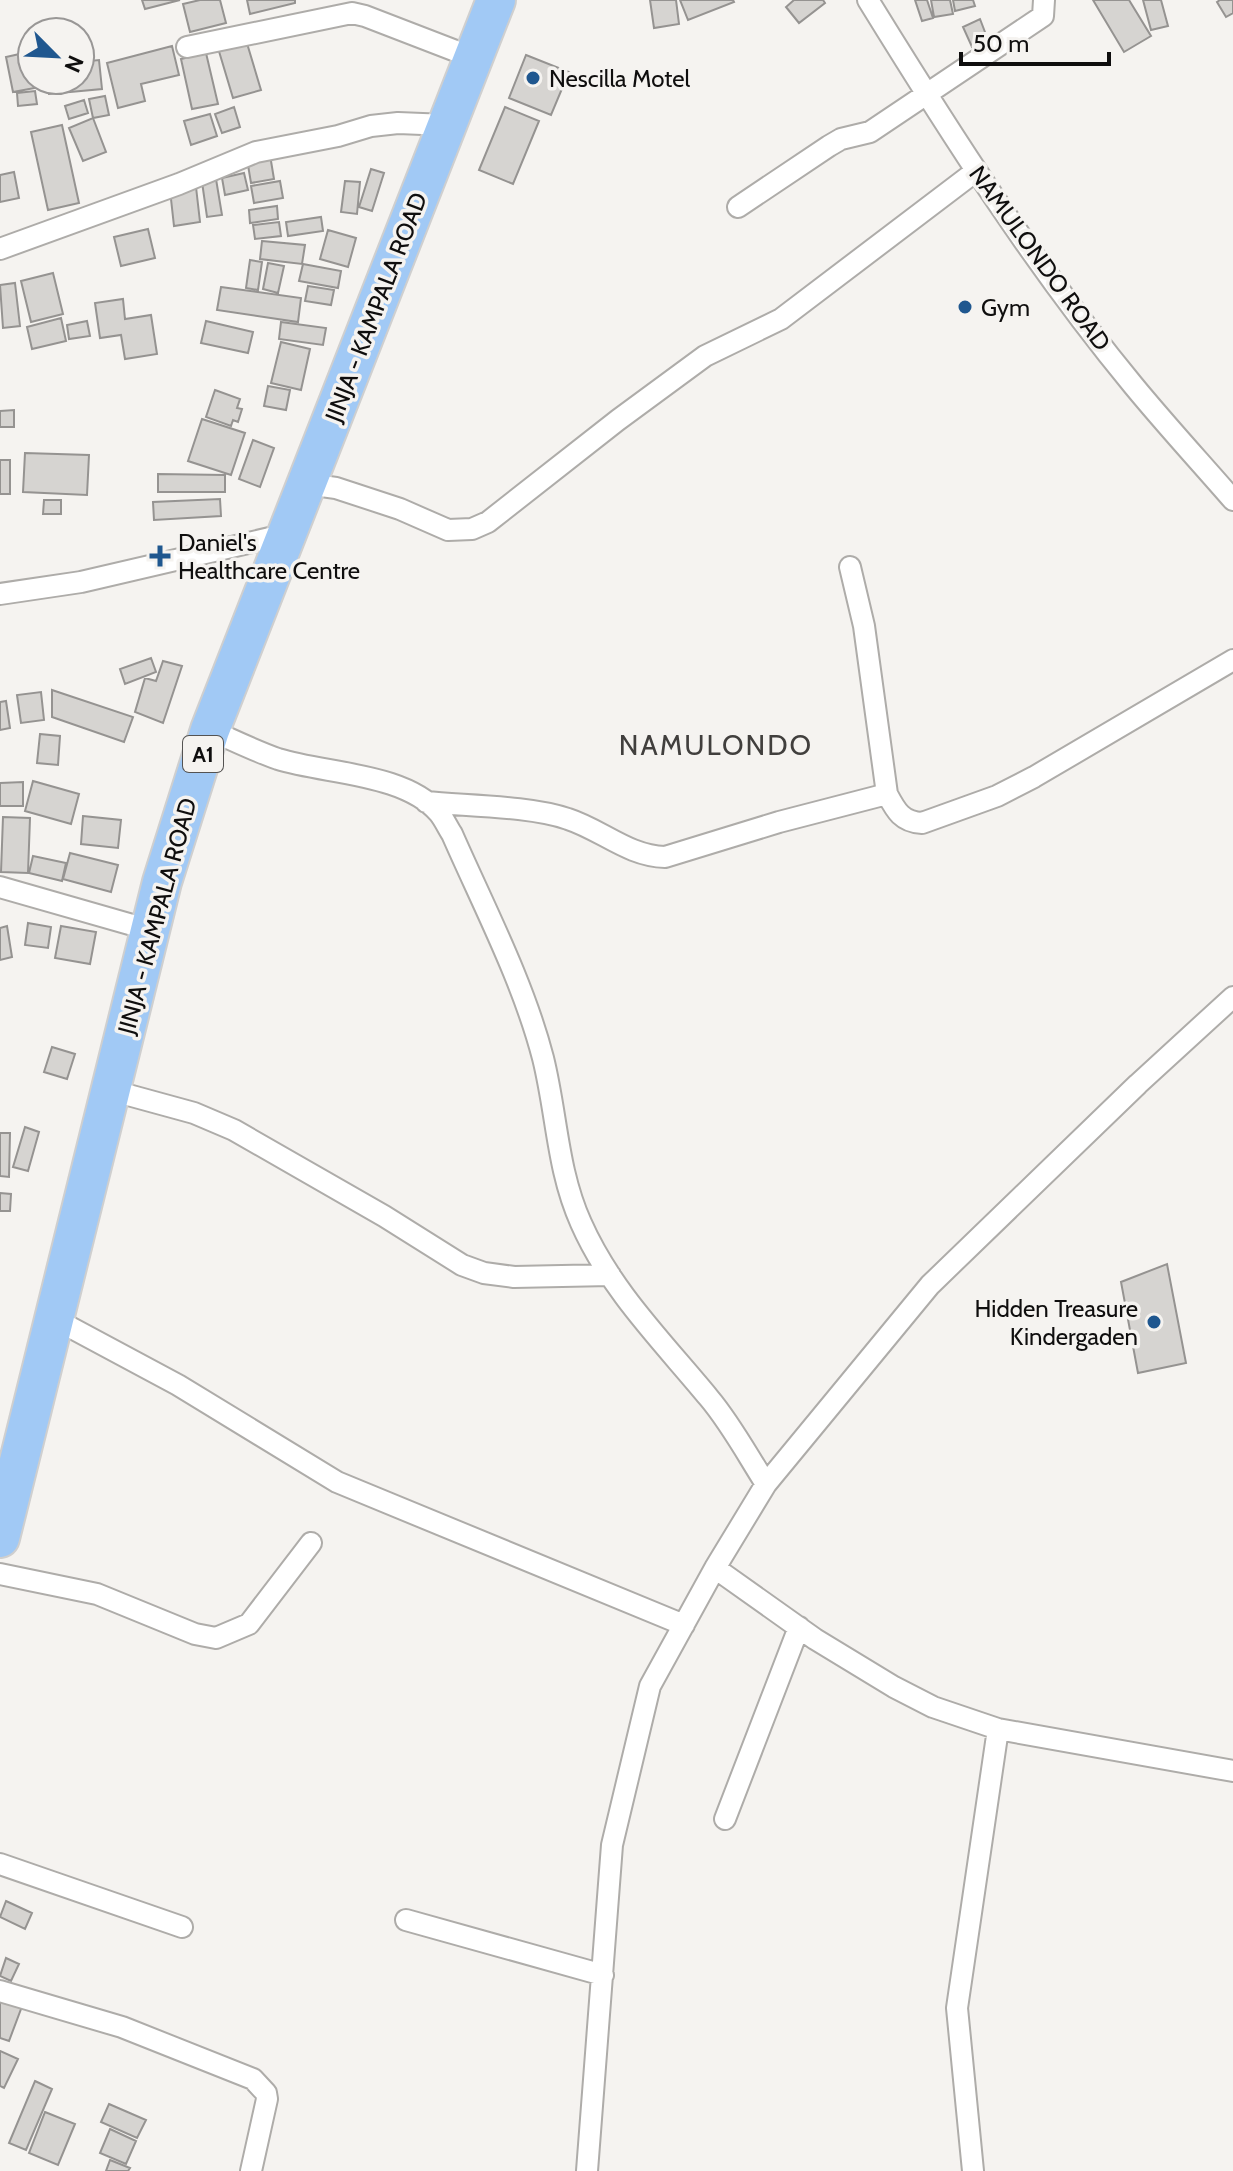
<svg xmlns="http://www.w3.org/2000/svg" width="1233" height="2171" font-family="Cabin,sans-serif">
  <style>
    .building { fill: #d6d4d1; stroke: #959391; stroke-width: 2 }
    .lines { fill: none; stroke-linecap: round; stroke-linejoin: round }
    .street-casing { stroke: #aeaca9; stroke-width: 24 }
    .highway-casing { stroke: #cfcfcf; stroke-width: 42 }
    .street { stroke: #fff; stroke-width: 20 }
    .highway { stroke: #a1c9f5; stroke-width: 38 }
    .poi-dot { fill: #1f578f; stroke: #f5f3f0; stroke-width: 3 }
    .labels { text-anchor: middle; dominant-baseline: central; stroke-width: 7; stroke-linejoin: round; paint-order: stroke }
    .shield { fill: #f5f3f0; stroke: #545352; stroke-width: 2 }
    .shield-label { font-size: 22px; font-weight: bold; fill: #0f0e0e }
    .poi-label { font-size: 24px; fill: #0f0e0e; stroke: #f5f3f0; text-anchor: start }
    .street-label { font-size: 24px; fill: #0f0e0e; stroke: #f5f3f0 }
    .quarter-label { font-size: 28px; letter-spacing: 2px; fill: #413f3d; stroke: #f5f3f0 }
  </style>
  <rect width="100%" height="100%" fill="#f5f3f0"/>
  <path class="building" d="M142,0H180L145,9Z
    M200,0H220L226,23L190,32L183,4Z
    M247,0H295V3L250,14Z
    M650,0H676L679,24L654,28Z
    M680,0H733L734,2L688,20Z
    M794,0H823L825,3L799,23L786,7Z
    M915,0H927L933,18L922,21Z
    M931,0H950L953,14L934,17Z
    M953,0H973L975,6L955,11Z
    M1093,0H1129L1151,36L1124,52Z
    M1143,0H1161L1168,26L1151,30Z
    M1220,0H1233V13L1226,17L1217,2Z
    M980,19L988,40L972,47L963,27Z
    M246,40L261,90L233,98L218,48Z
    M172,46L179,75L141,84L145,101L118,108L107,63Z
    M24,53L27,65L32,64V80H39L40,87L13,92L6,57Z
    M206,53L218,104L192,109L181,59Z
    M526,55L569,72L551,115L509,98Z
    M99,60L102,89L49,94L47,80H80V62Z
    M35,91L37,104L18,106L17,93Z
    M105,96L109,115L93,118L89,99Z
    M84,100L88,113L69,119L65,106Z
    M234,107L240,127L222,133L215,114Z
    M505,107L539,121L513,184L479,170Z
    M210,114L217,136L191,145L184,121Z
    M93,118L106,152L83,161L69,128Z
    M62,125L79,203L48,210L31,132Z
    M270,155L274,179L251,183L247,159Z
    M371,169L384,173L372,211L359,207Z
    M14,172L19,198L0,202V175Z
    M244,173L248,190L225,195L222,178Z
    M216,179L222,215L207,217L202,182Z
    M280,181L283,198L254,203L251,186Z
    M345,181L360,182L357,214L341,212Z
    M196,187L200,222L174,226L170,190Z
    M277,206L278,219L250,223L249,210Z
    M321,217L323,231L288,236L286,222Z
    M279,222L281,236L255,239L253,225Z
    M148,229L155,258L121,266L114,237Z
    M328,230L356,238L348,267L320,259Z
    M262,241L305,245L302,264L260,259Z
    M250,260L262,262L258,290L246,288Z
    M268,263L284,266L278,293L263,289Z
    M303,264L341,271L338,288L299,281Z
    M53,273L63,314L31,322L21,281Z
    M15,283L20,326L3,328L0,285Z
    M308,286L334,290L331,305L305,301Z
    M221,287L301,298L298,322L217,310Z
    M123,299L125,319L151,315L157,354L125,359L121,335L100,338L95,303Z
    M61,318L66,341L32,349L27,327Z
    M87,321L90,336L69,339L67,325Z
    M206,321L253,332L248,353L201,343Z
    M281,322L326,328L323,345L279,339Z
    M281,342L310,349L301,390L271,383Z
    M268,386L290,390L286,410L264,406Z
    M215,390L240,399L237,408L242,409L238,422L233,420L231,426L206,417Z
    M14,410V427H0V411Z
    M202,419L245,433L231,475L188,461Z
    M253,440L274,448L260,487L239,479Z
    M25,453L89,455L87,495L23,492Z
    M0,460H10V494H0Z
    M158,474L225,475V492H158Z
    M220,499L221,516L154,520L153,502Z
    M44,500H61V514H43Z
    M151,658L156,672L125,684L120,669Z
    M163,661L182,666L163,723L135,712L145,678L156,681Z
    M52,690L133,717L124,742L52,717Z
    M41,692L44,720L21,723L17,695Z
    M6,701L10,728L0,730V702Z
    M40,734L60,736L58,765L37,763Z
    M33,781L79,794L71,824L25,811Z
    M23,782V806H0V783Z
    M83,816L121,820L118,848L81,844Z
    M3,817L30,818L28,873L1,872Z
    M70,853L118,865L111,892L63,879Z
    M33,856L66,863L62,881L29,873Z
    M28,923L51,927L48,948L25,945Z
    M7,926L12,957L0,960V928Z
    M61,926L96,932L90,964L55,958Z
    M52,1047L75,1054L67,1079L44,1072Z
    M25,1127L39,1132L28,1171L13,1167Z
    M0,1133H10L9,1177L0,1176Z
    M0,1193L11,1194L10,1211H0Z
    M1167,1264L1186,1363L1138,1373L1121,1282Z
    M6,1901L32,1913L25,1929L0,1917Z
    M6,1958L19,1964L11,1981L0,1976Z
    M4,1993L24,2001L9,2041L0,2038V2002Z
    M0,2051L18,2059L4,2088L0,2086Z
    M35,2081L52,2089L26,2150L9,2143Z
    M109,2104L146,2120L137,2138L101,2122Z
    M45,2112L75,2124L58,2165L29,2153Z
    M110,2129L136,2141L126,2164L100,2153Z
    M110,2160L130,2168L128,2171H106Z"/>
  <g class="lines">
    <g class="street-casing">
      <path id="street" d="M868,0C950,133 1034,265 1133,385C1165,424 1200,462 1233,500
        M187,47L352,13L365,16L474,58
        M738,207L829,146L841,139L870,132L1043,16L1044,0
        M0,249L179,184L256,152L338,136L371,126L398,123L447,125
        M307,484L336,488L400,509L448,530L472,529L488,522L618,420L705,356L781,319L976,171
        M850,567L864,626L887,794C896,811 902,822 922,823L997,796L1034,777L1233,660
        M0,594L81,582L287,534
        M210,730C233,740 255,751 278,759C326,774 405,773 439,813C444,819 448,828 452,834C484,907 523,981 543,1058C557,1114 557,1170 581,1223C611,1291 663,1342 709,1398C731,1424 748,1456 766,1484
        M426,802C467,806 531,806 568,819C602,830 628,856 665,857L779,822L887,794
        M0,887L150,930
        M110,1090L194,1113L234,1130L384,1216L462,1265L484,1273L514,1277L610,1275
        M53,1318L178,1385L337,1482L684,1625
        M715,1568L815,1639L894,1687L933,1707L998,1729L1233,1771
        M0,1574L97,1594L195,1634L216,1638L249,1624L311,1543
        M725,1819L799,1627
        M0,1864L182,1927
        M406,1920L603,1975
        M0,1991L122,2027L253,2079L266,2093L267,2099L251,2171
        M587,2171L612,1845L650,1686L715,1568L766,1484L930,1285L1138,1084L1233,997
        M973,2171L957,2008L998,1729"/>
    </g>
    <g class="highway-casing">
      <path id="highway" d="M0,1538L162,882L210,730L496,0"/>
    </g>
    <use href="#street" class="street"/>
    <use href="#highway" class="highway"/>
  </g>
  <g class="poi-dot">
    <circle cx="533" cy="78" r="8"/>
    <circle cx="965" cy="307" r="8"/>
    <path d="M156 544h8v8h8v8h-8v8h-8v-8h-8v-8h8z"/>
    <circle cx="1154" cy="1322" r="8"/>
  </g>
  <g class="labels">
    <rect class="shield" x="183" y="736" width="40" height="36" rx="6"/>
    <g class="shield-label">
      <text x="203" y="754">A1</text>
    </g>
    <g class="poi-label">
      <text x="549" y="78">Nescilla Motel</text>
      <text x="981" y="307">Gym</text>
      <text x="178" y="542">Daniel's<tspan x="178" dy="28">Healthcare Centre</tspan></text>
      <text x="1138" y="1308" text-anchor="end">Hidden Treasure<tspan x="1138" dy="28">Kindergaden</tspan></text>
    </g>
    <g class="street-label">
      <text transform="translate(1040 258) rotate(54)">NAMULONDO ROAD</text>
      <text transform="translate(376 307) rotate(-69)">JINJA - KAMPALA ROAD</text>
      <text transform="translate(157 916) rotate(-75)">JINJA - KAMPALA ROAD</text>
    </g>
    <g class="quarter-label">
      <text x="716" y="745">NAMULONDO</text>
    </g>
  </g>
  <g transform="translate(56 56) rotate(114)"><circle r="38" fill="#f5f3f0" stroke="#999796" stroke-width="2"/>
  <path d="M0-6L14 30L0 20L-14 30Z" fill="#1f578f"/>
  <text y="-12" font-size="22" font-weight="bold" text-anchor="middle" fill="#0f0e0e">N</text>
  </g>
  <path d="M961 52v12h148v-12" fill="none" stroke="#0f0e0e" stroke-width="4"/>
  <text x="973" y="52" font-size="24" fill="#0f0e0e" stroke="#f5f3f0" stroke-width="6" paint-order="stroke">50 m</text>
</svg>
